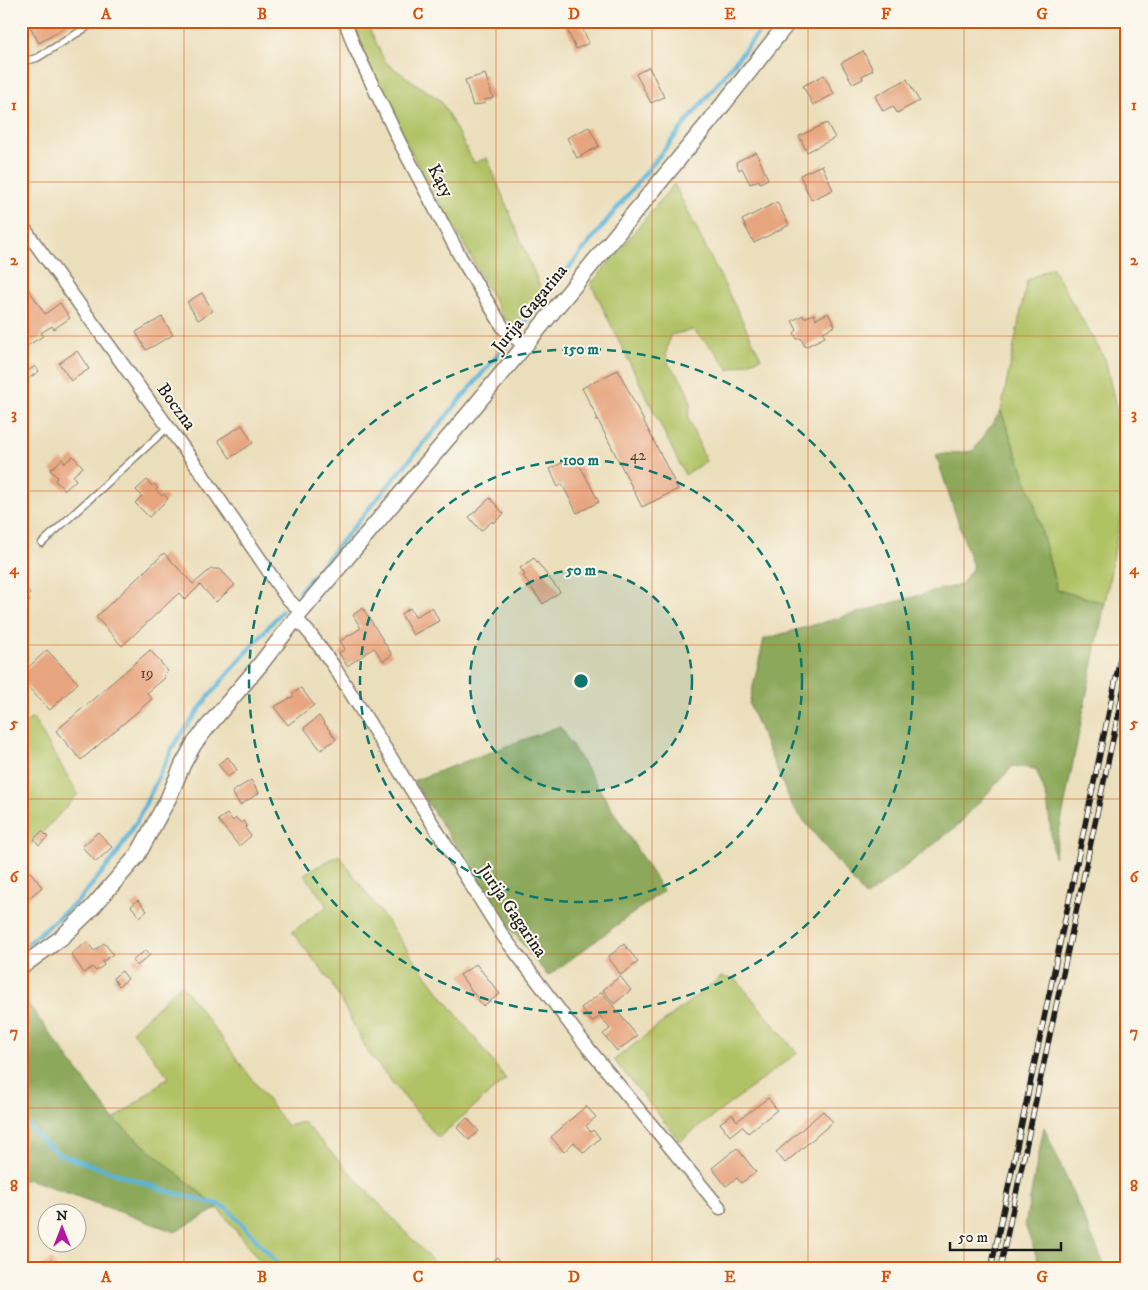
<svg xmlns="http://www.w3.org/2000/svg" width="1148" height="1290" font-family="'IM FELL DW Pica',serif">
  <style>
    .green { fill: #b1c265; stroke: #666f40 }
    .forest { fill: #8ca85a; stroke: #54623b }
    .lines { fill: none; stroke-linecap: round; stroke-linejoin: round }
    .stream { stroke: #59b4d7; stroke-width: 4.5 }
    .building { fill: #e7a57f }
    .service-casing { stroke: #847d6c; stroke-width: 9 }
    .minor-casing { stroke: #847d6c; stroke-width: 15 }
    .tertiary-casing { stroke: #847d6c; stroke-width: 18 }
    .service { stroke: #fff; stroke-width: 6 }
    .minor { stroke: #fff; stroke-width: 12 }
    .tertiary { stroke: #fff; stroke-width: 15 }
    .rail-casing { stroke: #1c1c1c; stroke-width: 5.5 }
    .rail { stroke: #fbf7ec; stroke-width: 4; stroke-dasharray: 11; stroke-linecap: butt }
    .grid { fill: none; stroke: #d4530e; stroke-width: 1; stroke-opacity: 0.55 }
    .ring { fill: none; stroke: #0f766e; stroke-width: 2.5; stroke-dasharray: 9 6 }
    .labels { text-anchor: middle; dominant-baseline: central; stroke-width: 4; stroke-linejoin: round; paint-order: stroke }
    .number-label { font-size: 15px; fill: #4f3e35 }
    .street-label { font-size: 18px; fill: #1c1c1c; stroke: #fbf7ec }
    .centre { fill: #0f766e; stroke: #fbf7ec; stroke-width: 2.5 }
    .ring-label { font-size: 15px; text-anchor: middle; font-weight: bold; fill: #0f766e; stroke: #fbf7ec; stroke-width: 4; stroke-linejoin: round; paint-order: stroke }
    .neatline { fill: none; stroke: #d4530e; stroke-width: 2 }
    .grid-label { font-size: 16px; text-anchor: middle; font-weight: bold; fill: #d4530e }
  </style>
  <rect width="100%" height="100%" fill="#fbf7ec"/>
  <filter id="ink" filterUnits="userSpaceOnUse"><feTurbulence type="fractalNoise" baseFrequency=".02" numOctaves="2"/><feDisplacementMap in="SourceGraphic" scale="10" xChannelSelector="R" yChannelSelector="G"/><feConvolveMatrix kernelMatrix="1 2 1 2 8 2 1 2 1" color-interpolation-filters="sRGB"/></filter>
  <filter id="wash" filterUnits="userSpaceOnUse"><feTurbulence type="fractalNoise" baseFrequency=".0096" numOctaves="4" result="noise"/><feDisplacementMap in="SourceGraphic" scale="20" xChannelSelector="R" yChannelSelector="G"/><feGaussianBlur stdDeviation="1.12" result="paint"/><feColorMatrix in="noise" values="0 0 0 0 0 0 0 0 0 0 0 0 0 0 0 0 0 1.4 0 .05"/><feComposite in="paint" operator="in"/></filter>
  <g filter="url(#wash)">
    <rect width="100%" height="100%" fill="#ebdebb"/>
    <path class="green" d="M350,21H366L385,62L441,101L474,163L487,158L543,294L516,324L504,319L464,244L420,170L371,69Z
      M674,184L761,358L729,370L715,351L693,330L670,335L666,354L669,365L683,382L691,402L688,418L706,461L685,475L591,284Z
      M1052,267L1105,359L1120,424L1127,427V482L1105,603L1057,590L1033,499L1001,411L1027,280Z
      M33,718L78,794L21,856V725Z
      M339,855L420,967L506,1079L438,1138L369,1054L331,982L292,932L327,906L304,874Z
      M721,977L736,979L797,1053L680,1141L614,1060Z
      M181,984L287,1126L303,1122L440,1269H266L218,1208L114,1120L169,1077L132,1031Z"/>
    <path class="forest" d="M1001,411L1033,499L1057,590L1105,603L1054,857L1047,799L1036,769L1013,766L956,827L866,897L792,806L749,704L764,639L938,590L961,585L973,567L936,455L973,451Z
      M560,726L663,891L548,976L512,931L413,781Z
      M21,994L114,1120L218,1208L175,1232L29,1179L21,1181Z
      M1044,1127L1106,1269H1041L1025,1225Z"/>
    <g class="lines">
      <path class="stream" d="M522,326L768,21
        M299,592L506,345
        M21,949L79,900L115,857L138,819L175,743L209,696L282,611
        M21,1118L44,1142L59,1154L170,1192L217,1204L228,1209L283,1269"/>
    </g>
    <g id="blocks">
      <path class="building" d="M27,21H77L39,43Z
        M568,21H579L589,43L576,49L564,23Z
        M863,51L873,70L862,76L863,79L853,84L841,63Z
        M649,67L664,97L651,103L636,74Z
        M485,74L493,98L484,100L485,103L473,106L465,80Z
        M824,75L834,94L813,105L803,86Z
        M907,79L919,101L897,113L893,106L883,111L875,96Z
        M827,123L835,138L807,152L799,136Z
        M589,127L599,146L577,158L567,138Z
        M756,152L768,179L760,183L759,180L750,184L742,168L739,170L736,162Z
        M822,165L833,190L811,200L800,175Z
        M777,202L789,225L754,243L742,220Z
        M25,284L45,314L60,303L70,318L54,329L52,326L41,333L43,336L21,350V286Z
        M202,293L213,311L198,320L187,302Z
        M828,313L835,326L823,332L825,337L805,347L801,338L797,339L794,333L797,330L792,321L803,315L804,318L814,314L816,319Z
        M162,317L173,335L146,350L136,332Z
        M77,351L89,369L71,381L59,363Z
        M35,366L39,371L28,379L24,374Z
        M618,370L678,489L642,507L598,420L595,421L598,419L582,388Z
        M21,373L29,384L21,390Z
        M242,425L253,443L230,458L218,440Z
        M73,456L83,467L73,476L76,480L65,490L55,481L57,477L50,470L62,459L65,463Z
        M575,456L599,502L577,513L562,484L558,487L550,469Z
        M147,480L152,486L154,484L158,488L156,490L162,496L164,494L168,499L149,517L135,503L142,496L136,490Z
        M490,498L504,514L493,523L492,521L481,531L469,517Z
        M164,553L193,584L211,569H220L235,585L216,602L200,585L185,600L179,593L122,646L96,617Z
        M534,558L560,592L543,604L523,576L525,575L520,568Z
        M22,584L30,594L27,597L30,601L21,608Z
        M432,607L439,621L413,635L401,614L410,608L415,617Z
        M363,608L392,655L383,661L374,648L347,666L339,653L345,649L340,641L361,628L353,615Z
        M47,650L78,683L50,710L21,680V674Z
        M150,650L168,671L163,676L165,678L147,693L152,699L81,760L56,731Z
        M301,688L314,705L288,725L274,707L294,696L292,694Z
        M319,716L336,739L321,750L304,728Z
        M228,757L237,770L228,777L218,764Z
        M251,780L259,793L240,805L232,792Z
        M227,814L233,821L236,818L241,823L243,821L247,826L245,828L251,836L239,846L218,820Z
        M42,831L48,837L39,845L34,839Z
        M98,832L112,847L96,862L82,847Z
        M30,872L42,887L23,903L21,901V879Z
        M138,900L147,911L140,917L131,906Z
        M87,942L94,951L104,943L113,954L102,962L104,965L96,971L92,967L84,973L71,954Z
        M624,944L638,962L621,975L608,957Z
        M146,950L150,955L137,966L132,961Z
        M476,964L500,994L483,1006L460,975Z
        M122,971L128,979L119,986L113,978Z
        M620,976L631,990L614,1004L603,990Z
        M602,992L637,1036L617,1051L603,1034L610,1029L600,1016L592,1022L581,1008Z
        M768,1098L777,1110L748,1133L742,1126L730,1136L720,1123L732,1114L737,1121Z
        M586,1106L596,1117L586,1126L591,1132L593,1130L600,1138L584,1153L574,1142L564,1152L551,1137Z
        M823,1111L833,1122L785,1163L776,1152Z
        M467,1118L479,1131L469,1140L457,1128Z
        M737,1148L756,1172L741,1183L737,1178L726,1186L712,1168Z
        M497,1257L506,1269H483Z
        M52,1259L57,1269H34Z"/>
    </g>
  </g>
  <g filter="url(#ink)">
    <use href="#blocks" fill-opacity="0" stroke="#847d6c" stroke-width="1"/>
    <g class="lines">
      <g class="service-casing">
        <path id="service" d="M21,62L37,58L97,21
          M42,543L168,427"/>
      </g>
      <g class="minor-casing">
        <path id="minor" d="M345,21L354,46L400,143L461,258L504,329L524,345
          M21,224L198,468L286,597L301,612
          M296,618L311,635L333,665L503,936L589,1049L720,1208"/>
      </g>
      <g class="tertiary-casing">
        <path id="tertiary" d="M21,967L61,938L90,910L137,856L168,799L183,764L194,744L209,725L259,666L301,612L470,412L710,121L789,21"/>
      </g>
      <use href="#service" class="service"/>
      <use href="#minor" class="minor"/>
      <use href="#tertiary" class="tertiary"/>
      <g class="rail-casing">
        <path id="rail" d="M991,1269L1127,626
          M1000,1269L1127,673"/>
      </g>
      <use href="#rail" class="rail"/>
    </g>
  </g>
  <path class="grid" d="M184,21V1269M340,21V1269M496,21V1269M652,21V1269M808,21V1269M964,21V1269M21,182H1127M21,336H1127M21,491H1127M21,645H1127M21,799H1127M21,954H1127M21,1108H1127"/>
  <circle cx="581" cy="681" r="111" fill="#0f766e" fill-opacity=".12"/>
  <g class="ring">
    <circle cx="581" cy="681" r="111"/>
    <circle cx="581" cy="681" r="221"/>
    <circle cx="581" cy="681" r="332"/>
  </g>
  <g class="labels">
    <g class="number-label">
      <text x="638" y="455">42</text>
      <text x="147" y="673">19</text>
    </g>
    <g class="street-label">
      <text transform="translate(440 181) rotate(62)">Kąty</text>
      <text transform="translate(530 309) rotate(-51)">Jurija Gagarina</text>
      <text transform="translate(176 407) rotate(54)">Boczna</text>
      <text transform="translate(512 911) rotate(56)">Jurija Gagarina</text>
    </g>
  </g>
  <circle cx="581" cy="681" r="8" class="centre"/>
  <g class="ring-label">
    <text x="581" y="354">150 m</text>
    <text x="581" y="465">100 m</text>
    <text x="581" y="575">50 m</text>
  </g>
  <rect width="1148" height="1290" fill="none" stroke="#fbf7ec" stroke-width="55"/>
  <g transform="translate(62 1228)"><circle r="24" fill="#fbf7ec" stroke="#a29f99"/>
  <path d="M0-4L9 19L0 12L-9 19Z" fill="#b5179e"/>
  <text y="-8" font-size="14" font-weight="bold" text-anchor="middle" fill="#1c1c1c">N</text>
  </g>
  <path d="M950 1242v8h111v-8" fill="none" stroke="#1c1c1c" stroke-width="2.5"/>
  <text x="958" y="1242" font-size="15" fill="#1c1c1c" stroke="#fbf7ec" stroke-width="4" paint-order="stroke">50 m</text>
  <rect x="28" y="28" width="1092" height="1234" class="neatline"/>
  <g class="grid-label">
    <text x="106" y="19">A</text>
    <text x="262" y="19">B</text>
    <text x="418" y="19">C</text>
    <text x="574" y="19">D</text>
    <text x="730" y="19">E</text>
    <text x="886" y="19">F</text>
    <text x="1042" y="19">G</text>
    <text x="14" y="110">1</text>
    <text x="1134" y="110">1</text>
    <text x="14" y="265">2</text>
    <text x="1134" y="265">2</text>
    <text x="14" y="419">3</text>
    <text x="1134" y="419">3</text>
    <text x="14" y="574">4</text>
    <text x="1134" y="574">4</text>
    <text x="14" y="728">5</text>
    <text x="1134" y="728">5</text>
    <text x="14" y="882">6</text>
    <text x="1134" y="882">6</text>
    <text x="14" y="1037">7</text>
    <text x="1134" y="1037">7</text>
    <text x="14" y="1191">8</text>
    <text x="1134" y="1191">8</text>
    <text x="106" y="1282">A</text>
    <text x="262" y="1282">B</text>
    <text x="418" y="1282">C</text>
    <text x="574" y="1282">D</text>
    <text x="730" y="1282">E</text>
    <text x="886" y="1282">F</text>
    <text x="1042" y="1282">G</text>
  </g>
</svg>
